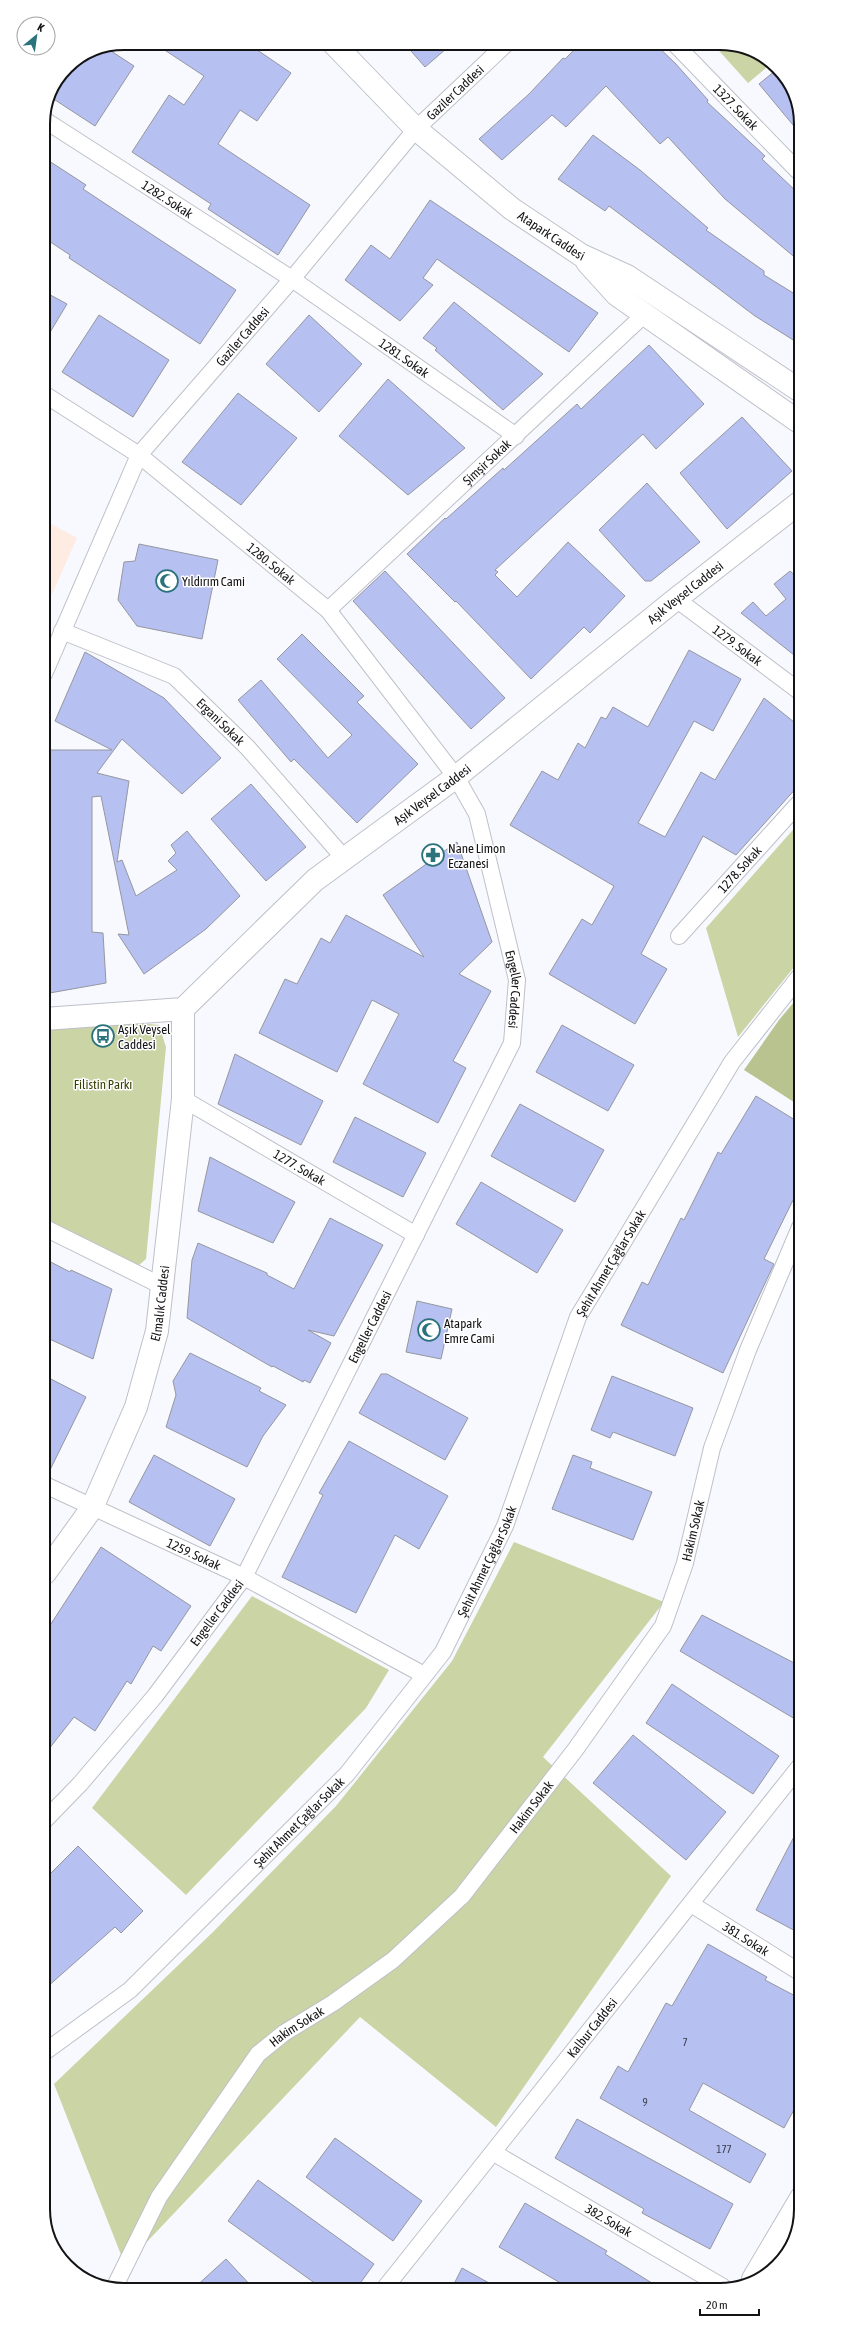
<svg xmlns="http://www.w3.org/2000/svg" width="844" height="2333" font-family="'Asap Condensed',sans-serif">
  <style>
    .education { fill: #feebe2 }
    .green { fill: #cbd4a5 }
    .forest { fill: #b9c390 }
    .building { fill: #b6c0f1; stroke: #95979f }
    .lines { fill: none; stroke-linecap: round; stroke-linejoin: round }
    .street-casing { stroke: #bec0c8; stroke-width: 18 }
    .secondary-casing { stroke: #bec0c8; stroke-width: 24 }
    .street { stroke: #fff; stroke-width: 16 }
    .secondary { stroke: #fff; stroke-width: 22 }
    .labels { text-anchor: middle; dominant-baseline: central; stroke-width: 3; stroke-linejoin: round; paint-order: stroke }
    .number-label { font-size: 11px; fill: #3c3e4d }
    .street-label { font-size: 13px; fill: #131316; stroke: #fff }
    .poi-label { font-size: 13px; fill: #131316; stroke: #fff; text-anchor: start }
    .park-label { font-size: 13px; fill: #3a4104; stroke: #fff }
    .rim { fill: none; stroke: #131316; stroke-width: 2 }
  </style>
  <rect width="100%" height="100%" fill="#f8f9fe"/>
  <path class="education" d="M44,520L77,538L44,612Z"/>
  <path class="green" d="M712,43H725L769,60L772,63L748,83Z
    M799,823V961L738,1037L706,928Z
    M121,1021L159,1025L166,1047L146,1259L138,1266L45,1219L44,1031Z
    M514,1542L664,1602L543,1757L671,1876L496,2127L360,2017L125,2265L54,2084L213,1932L336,1806L452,1661Z
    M252,1596L389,1670L366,1708L186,1895L92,1808Z"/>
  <path class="forest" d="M799,996L800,1106L744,1070L779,1020Z"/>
  <path class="building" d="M154,43H247L291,73L257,121L240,110L218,144L310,205L278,255L208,209L211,204L132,152L169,95L184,105L204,76Z
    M404,43H453L425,67Z
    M581,43H654L675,63L708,100L707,102L765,156L762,159L798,193V260L725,199L668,137L660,144L606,86L566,127L552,115L502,160L479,139L529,94L563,58L565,59Z
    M105,47L134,66L95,126L49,96L51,89L67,67L93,49Z
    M776,70L798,103V131L759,84Z
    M593,135L640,170L708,228L706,230L764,271V275L798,296V343L755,316L609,206L605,211L558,179Z
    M43,157L86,185L83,189L236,290L200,344L69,258L70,255L43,237Z
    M430,200L598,313L569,352L437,259L423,278L433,285L400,321L345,280L371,245L390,259Z
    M43,291L67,304L43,344Z
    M454,302L543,374L503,410L435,350L437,348L423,338Z
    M99,315L169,360L133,417L62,372Z
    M309,315L362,364L319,412L266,364Z
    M649,345L704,404L656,449L643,434L495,570L498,572L495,575L517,597L568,542L625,596L590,633L584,627L531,679L456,601L455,602L407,554L445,518L446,519L503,468L504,470L577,404L581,409Z
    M388,379L465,448L408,495L339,436Z
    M238,393L297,438L241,505L182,462Z
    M742,417L792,471L727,529L680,473Z
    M647,483L700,542L651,581H645L599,530Z
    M139,544L218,560L202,639L137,626L118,600L124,562L135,561Z
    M385,571L505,698L471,729L353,601Z
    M790,571L799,579V659L741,613L753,602L766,616L786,599L774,584Z
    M302,634L364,696L357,702L418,764L357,823L294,759L291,762L238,700L261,680L328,758L352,735L277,659Z
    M689,650L741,679L713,731L694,721L638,823L665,837L701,772L715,780L764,698L799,726V785L736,855L703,836L641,954L667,969L635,1024L549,974L582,919L592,925L614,886L510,825L542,771L558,780L578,743L585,748L601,717L606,719L613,707L648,727Z
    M85,652L164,698L221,758L182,794L122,739L97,773L129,781L117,862L122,860L136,896L177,870L168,861L176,853L171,845L187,831L240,896L206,929L144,974L118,934L129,935L101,796L92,797V932L103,933L106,983L44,994V776L47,750H112L55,721Z
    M251,784L306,847L266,881L211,819Z
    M457,842L492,942L459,974L491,991L453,1061L466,1068L438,1123L363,1084L399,1014L372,1000L337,1072L259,1033L285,979L297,984L321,938L330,943L346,915L424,957L383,895Z
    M562,1025L634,1065L608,1111L536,1072Z
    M235,1054L323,1101L301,1145L218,1104Z
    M756,1096L800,1123V1186L764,1259L774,1264L723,1373L621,1325L642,1282L648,1285L681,1218L684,1220L718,1152L721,1154Z
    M520,1104L604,1150L575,1202L491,1156Z
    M355,1117L426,1153L403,1197L333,1162Z
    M210,1157L295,1202L273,1243L198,1211Z
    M481,1182L563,1230L537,1273L456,1224Z
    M330,1218L383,1245L334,1336L308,1330L331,1343L310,1383L304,1380L303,1382L273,1366L272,1367L187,1318L192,1260L198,1243L267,1273V1275L294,1289Z
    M45,1259L70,1272L71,1270L112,1289L93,1359L45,1337Z
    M417,1301L452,1309L441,1359L406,1352Z
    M190,1353L261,1388L259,1391L286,1405L263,1436L247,1467L166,1427L176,1395L173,1381Z
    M381,1374H387L468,1418L445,1460L359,1413Z
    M45,1376L86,1397L47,1476H45Z
    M612,1376L693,1408L675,1456L613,1432L610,1438L591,1430Z
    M349,1441L448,1496L419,1549L395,1535L356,1613L282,1577L323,1495L319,1493Z
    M154,1455L235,1499L210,1546L129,1502Z
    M573,1455L592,1462L590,1468L652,1492L633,1540L552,1509Z
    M101,1547L191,1606L161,1651L153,1646L131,1684L127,1681L95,1731L74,1717L45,1754V1633Z
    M702,1615L800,1666V1710L795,1719L680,1651Z
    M672,1684L779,1756L753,1794L646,1723Z
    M633,1735L726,1812L686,1860L593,1783Z
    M800,1825L801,1888V1934L756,1910Z
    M78,1846L143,1911L121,1933L115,1927L46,1988L45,1879Z
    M708,1944L767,1977L765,1980L801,1999V2097L784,2128L703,2083L689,2110L766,2154L750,2183L600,2098L618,2066L628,2072L666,2003L672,2006Z
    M577,2119L733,2204L710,2249L642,2213L644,2209L555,2158Z
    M335,2138L422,2201L393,2241L306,2177Z
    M258,2180L374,2264L356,2289H323L228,2221Z
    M525,2203L607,2251L605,2254L660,2288H569L499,2247Z
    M226,2259L254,2289H193Z
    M462,2268L498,2288H452Z"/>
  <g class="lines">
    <g class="street-casing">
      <g id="street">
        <path id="s1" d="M674,43L798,171"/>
        <path id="s2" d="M43,119L292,279L516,436"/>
        <path id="s3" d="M44,394L139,455L328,610L456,777L477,814L517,980L512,1043L244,1577L155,1696L80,1784L45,1820"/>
        <path id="s4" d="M676,599L799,691"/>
        <path id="s5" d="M328,610L645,314"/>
        <path id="s6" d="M62,631L174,676L248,748L344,858"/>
        <path id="s7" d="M44,674L139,455L292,279L416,129L507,43"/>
        <path id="s8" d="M679,936L799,803"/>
        <path id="s9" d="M183,1099L416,1235"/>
        <path d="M45,1228L162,1286"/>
        <path id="s10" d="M45,1485L244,1577L424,1675"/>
        <path id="s11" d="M691,1904L801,1973"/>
        <path id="s12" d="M46,2051L130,1990L347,1774L443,1652L505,1526L578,1317L732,1062L799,977"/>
        <path id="s13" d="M494,2153L723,2287"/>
        <path id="s14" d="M114,2288L159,2197L258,2054L284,2033L333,2003L393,1960L462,1896L575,1750L663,1626L685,1563L712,1448L748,1350L800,1227"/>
        <path id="s15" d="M384,2289L800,1766"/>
      </g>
    </g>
    <g class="secondary-casing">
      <g id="secondary">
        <path id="s16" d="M333,43L416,129L512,209L581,255L627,276L799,390"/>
        <path d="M587,262L617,295L799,422"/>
        <path id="s17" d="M44,1019L183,1009L315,880L456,777L676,599L799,503"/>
        <path id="s18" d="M45,1573L92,1508L136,1407L157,1331L183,1099V1009"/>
        <path d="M753,2279L801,2198"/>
      </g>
    </g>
    <use href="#street" class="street"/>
    <use href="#secondary" class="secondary"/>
  </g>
  <defs>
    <g id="mosque-ring" transform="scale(1.15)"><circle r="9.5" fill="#fff" stroke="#2b737c" stroke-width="1.5"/><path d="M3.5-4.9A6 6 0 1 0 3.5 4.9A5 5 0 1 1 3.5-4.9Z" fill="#2b737c"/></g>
    <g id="pharmacy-ring" transform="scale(1.15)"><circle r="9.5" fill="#fff" stroke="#2b737c" stroke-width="1.5"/><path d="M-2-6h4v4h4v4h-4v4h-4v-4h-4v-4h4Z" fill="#2b737c"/></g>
    <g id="bus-ring" transform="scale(1.15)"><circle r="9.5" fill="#fff" stroke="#2b737c" stroke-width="1.5"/><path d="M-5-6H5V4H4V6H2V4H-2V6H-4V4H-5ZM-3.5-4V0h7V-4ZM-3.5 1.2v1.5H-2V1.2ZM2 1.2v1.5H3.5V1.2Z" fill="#2b737c"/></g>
  </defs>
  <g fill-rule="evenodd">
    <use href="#mosque-ring" x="167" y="581"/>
    <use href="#pharmacy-ring" x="433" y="855"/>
    <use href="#bus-ring" x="103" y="1036"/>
    <use href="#mosque-ring" x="429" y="1330"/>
  </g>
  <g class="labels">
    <g class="number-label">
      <text x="685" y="2042">7</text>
      <text x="645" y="2102">9</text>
      <text x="724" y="2149">177</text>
    </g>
    <g class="street-label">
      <text stroke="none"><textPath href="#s7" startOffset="720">Gaziler Caddesi</textPath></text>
      <text stroke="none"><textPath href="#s1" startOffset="89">1327. Sokak</textPath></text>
      <text stroke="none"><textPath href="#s2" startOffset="148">1282. Sokak</textPath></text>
      <text stroke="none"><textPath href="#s16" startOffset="292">Atapark Caddesi</textPath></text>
      <text stroke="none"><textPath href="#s7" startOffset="396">Gaziler Caddesi</textPath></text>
      <text stroke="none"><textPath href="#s2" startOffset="433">1281. Sokak</textPath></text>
      <text stroke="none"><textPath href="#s5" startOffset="217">Şimşir Sokak</textPath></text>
      <text stroke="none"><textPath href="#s3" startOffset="284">1280. Sokak</textPath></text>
      <text stroke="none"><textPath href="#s17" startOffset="793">Aşık Veysel Caddesi</textPath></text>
      <text stroke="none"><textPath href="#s4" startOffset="77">1279. Sokak</textPath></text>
      <text stroke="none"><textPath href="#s6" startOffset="186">Ergani Sokak</textPath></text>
      <text stroke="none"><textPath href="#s17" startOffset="469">Aşık Veysel Caddesi</textPath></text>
      <text stroke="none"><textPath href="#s8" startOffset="90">1278. Sokak</textPath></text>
      <text stroke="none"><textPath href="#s3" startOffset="790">Engeller Caddesi</textPath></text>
      <text stroke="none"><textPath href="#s9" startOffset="135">1277. Sokak</textPath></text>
      <text stroke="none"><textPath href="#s12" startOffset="990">Şehit Ahmet Çağlar Sokak</textPath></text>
      <text stroke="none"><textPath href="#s18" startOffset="297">Elmalık Caddesi</textPath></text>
      <text transform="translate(370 1327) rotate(-63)">Engeller Caddesi</text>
      <text stroke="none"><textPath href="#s14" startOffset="971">Hakim Sokak</textPath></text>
      <text stroke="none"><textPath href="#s10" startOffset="164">1259. Sokak</textPath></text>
      <text stroke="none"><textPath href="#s12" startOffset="666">Şehit Ahmet Çağlar Sokak</textPath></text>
      <text transform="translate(217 1613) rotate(-53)">Engeller Caddesi</text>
      <text stroke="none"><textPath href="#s14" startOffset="647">Hakim Sokak</textPath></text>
      <text stroke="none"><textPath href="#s12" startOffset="342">Şehit Ahmet Çağlar Sokak</textPath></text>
      <text stroke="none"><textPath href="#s11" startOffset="65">381. Sokak</textPath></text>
      <text stroke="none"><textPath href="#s14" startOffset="323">Hakim Sokak</textPath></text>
      <text stroke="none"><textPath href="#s15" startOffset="334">Kalbur Caddesi</textPath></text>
      <text stroke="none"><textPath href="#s13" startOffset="133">382. Sokak</textPath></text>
    </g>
    <g class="poi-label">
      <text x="182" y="581">Yıldırım Cami</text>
      <text x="448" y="848">Nane Limon<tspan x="448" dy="15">Eczanesi</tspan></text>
      <text x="118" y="1029">Aşık Veysel<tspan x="118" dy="15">Caddesi</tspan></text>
      <text x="444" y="1323">Atapark<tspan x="444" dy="15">Emre Cami</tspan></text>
    </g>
    <g class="park-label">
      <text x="103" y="1084">Filistin Parkı</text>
    </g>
  </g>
  <path d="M0 0H844V2333H0ZM124 50H720A74 74 0 0 1 794 124V2209A74 74 0 0 1 720 2283H124A74 74 0 0 1 50 2209V124A74 74 0 0 1 124 50Z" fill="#fff" fill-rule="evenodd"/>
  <path class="rim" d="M124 50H720A74 74 0 0 1 794 124V2209A74 74 0 0 1 720 2283H124A74 74 0 0 1 50 2209V124A74 74 0 0 1 124 50Z"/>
  <g transform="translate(36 36) rotate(29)"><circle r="19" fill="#ffffff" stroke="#a1a1a2"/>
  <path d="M0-3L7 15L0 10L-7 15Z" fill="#2b737c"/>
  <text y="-6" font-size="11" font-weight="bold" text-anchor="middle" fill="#131316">K</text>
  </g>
  <path d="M700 2309v6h59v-6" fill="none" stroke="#131316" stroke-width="2"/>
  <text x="706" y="2309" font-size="12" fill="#131316" stroke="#ffffff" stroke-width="3" paint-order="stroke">20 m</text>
</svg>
